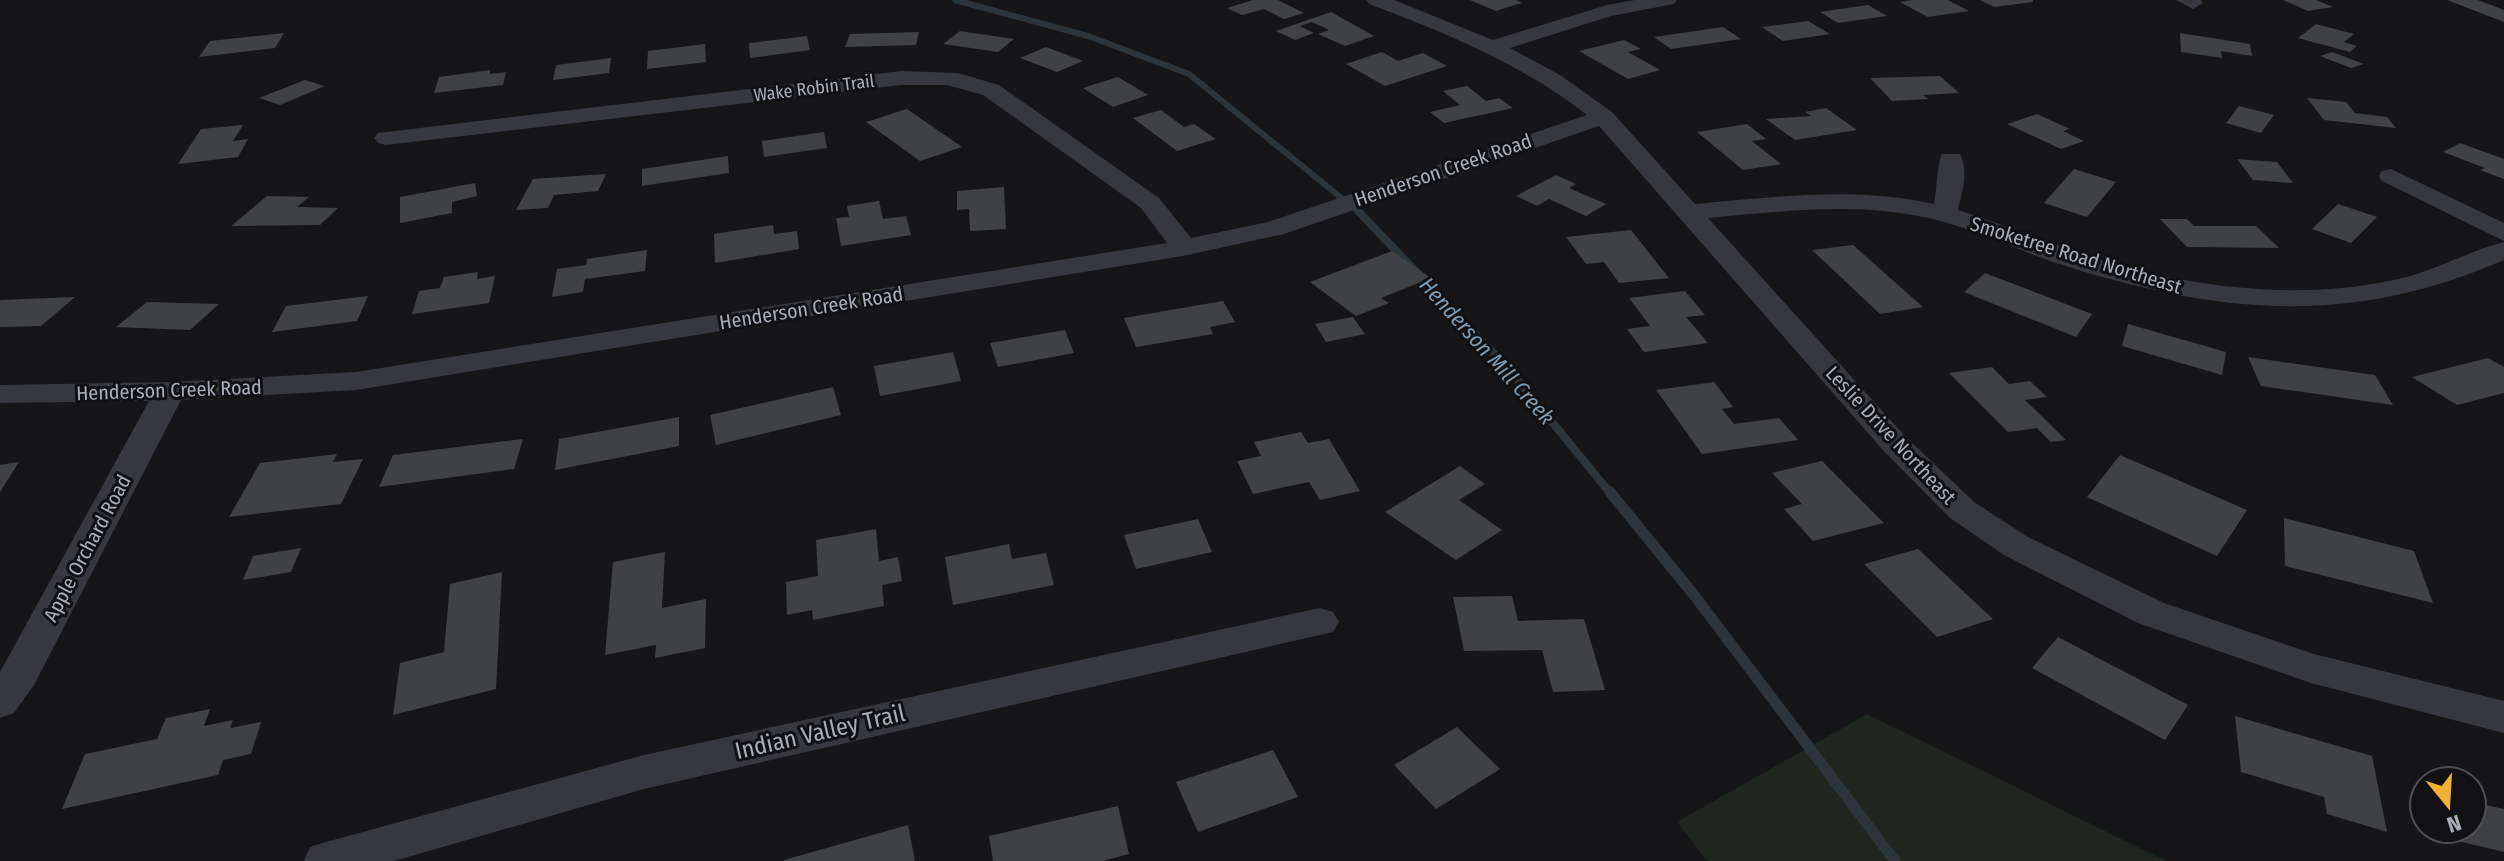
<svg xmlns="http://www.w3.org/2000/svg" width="2504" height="861" font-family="'Fira Sans Condensed',sans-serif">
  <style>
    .green { fill: #1e261f }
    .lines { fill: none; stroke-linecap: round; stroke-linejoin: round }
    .stream-far2 { stroke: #2c353c; stroke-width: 6 }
    .stream-far1 { stroke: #2c353c; stroke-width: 8 }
    .stream { stroke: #2c353c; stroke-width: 11 }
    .building { fill: #404145 }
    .street { fill: #37383d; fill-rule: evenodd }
    .labels { text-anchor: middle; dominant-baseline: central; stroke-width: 6; stroke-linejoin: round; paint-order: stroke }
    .far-street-label { font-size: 18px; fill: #a8adb8; stroke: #111113 }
    .street-label { font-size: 20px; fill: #a8adb8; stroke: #111113 }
    .water-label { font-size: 22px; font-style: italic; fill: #7f9bb3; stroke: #111113 }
    .near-street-label { font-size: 24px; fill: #a8adb8; stroke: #111113 }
  </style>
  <rect width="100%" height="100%" fill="#161618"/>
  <path class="green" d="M1867,714L2166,861H1707L1677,822Z"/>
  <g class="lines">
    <path class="stream-far2" d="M955,0L1088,36L1189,74L1361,214"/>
    <path class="stream-far1" d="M1359,212L1508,368L1611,494"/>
    <path class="stream" d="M1610,492L1694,595L1895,861"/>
  </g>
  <path class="building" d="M1253,0H1278L1304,13L1284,19L1264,9L1242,15L1227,8Z
    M1470,0H1516L1522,3L1496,11Z
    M1913,0H1948L1969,11L1928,17L1900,2Z
    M1980,0H2033V2L1994,7Z
    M2283,0H2316L2333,7L2308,11Z
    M2447,0H2478L2504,10V22Z
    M1868,5L1887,16L1838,23L1820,12Z
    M1331,12L1374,36L1345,46L1318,34L1329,30L1312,22L1300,26L1314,33L1295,40L1276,31Z
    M1808,21L1830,34L1783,41L1762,27Z
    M2316,24L2354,34L2344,42L2357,46L2350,52L2298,38Z
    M1723,27L1741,39L1671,49L1654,37Z
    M960,31L1014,39L998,52L943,44Z
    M919,32L916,45L845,47L850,34Z
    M284,33L275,48L199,57L210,41Z
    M2180,33L2250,44L2252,56L2221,51L2222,58L2181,52Z
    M807,36L810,50L750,58L749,43Z
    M1624,40L1641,49L1628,52L1660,70L1628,79L1579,51Z
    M705,44L706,62L647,69L648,51Z
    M1046,47L1083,61L1057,72L1020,58Z
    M1382,52L1398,61L1423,53L1447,66L1385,86L1346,64Z
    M2332,52L2364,64L2351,68L2320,56Z
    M611,58L609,73L553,80L556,65Z
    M490,70V74L506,72L503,85L434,93L439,77Z
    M1940,76L1959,93L1923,95L1928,99L1892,101L1870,78Z
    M1118,77L1148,95L1113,107L1083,88Z
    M305,80L325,86L280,105L259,98Z
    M1467,86L1486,101L1499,98L1513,108L1444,123L1430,112L1460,105L1443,91Z
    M2307,98L2346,102L2355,113L2387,117L2396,128L2324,120Z
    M2239,106L2274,115L2261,133L2226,123Z
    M1826,108L1857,130L1795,140L1766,119L1811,116L1805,112Z
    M907,109L962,147L920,161L866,122Z
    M1161,110L1184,127L1194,124L1216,139L1177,151L1133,118Z
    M2037,114L2070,129L2063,131L2084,141L2061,149L2007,124Z
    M1747,124L1766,139L1752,141L1781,164L1743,170L1697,132Z
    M243,125L233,141L248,139L238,157L178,164L201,129Z
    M824,132L827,148L764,157L762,141Z
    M2460,143L2504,159V179L2480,170L2485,168L2443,152Z
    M728,156L729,173L642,186V169Z
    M2237,159L2277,162L2293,183L2253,180Z
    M2074,169L2116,182L2087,217L2044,203Z
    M606,174L598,191L554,195L548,208L516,210L533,179Z
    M1556,175L1576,184L1569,188L1606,204L1586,216L1549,199L1537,206L1516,196Z
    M475,183L477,196L452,202V213L400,223V197Z
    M1004,187L1006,229L970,231L969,209L957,210V191Z
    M267,196L309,197L297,207L338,208L320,225L231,226Z
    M879,201L883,219L906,216L911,235L841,246L836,218L849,217L847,206Z
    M2338,204L2377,217L2351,243L2312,229Z
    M2160,219H2187L2194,226H2256L2279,248L2187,247Z
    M773,225L774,234L797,231L799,249L715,263L714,234Z
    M1631,230L1669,278L1619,283L1604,262L1586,264L1566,237Z
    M1853,245L1923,307L1880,314L1812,250Z
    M647,250L645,271L585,279L583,292L552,297L557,269L586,265L587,259Z
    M1392,251L1431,278L1381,298L1389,303L1356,316L1310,282Z
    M478,272L477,279L495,276L489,303L412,314L419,291L440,288L444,277Z
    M1985,273L2092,314L2076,337L1964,292Z
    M1685,291L1705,315L1686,317L1708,343L1644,352L1627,329L1650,326L1629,298Z
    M368,296L357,321L272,332L286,306Z
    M75,297L41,326L0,327V300Z
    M1223,301L1235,322L1210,327L1213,334L1136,347L1124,318Z
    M147,302L219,304L190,330L116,327Z
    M1353,317L1365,334L1326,342L1315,324Z
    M2128,324L2226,352L2222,375L2122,346Z
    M1065,330L1074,353L998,367L990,343Z
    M953,352L961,381L880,396L874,366Z
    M2248,357L2375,375L2393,405L2261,386Z
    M2488,358L2504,367V393L2457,405L2412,377Z
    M1992,367L2009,384L2030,381L2047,397L2025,400L2066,440L2051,442L2037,428L2008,432L1949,373Z
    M1714,382L1733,407L1722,409L1734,424L1779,418L1798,440L1702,454L1656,390Z
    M833,387L841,415L716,445L710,415Z
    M679,417V446L555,470L559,439Z
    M1301,432L1308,443L1329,439L1360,491L1320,500L1309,482L1253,494L1237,461L1261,456L1254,442Z
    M523,439L514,469L379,487L393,455Z
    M337,454L333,462L363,459L341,504L229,517L260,463Z
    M2120,455L2247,510L2217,556L2087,497Z
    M1822,461L1884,523L1813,541L1784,509L1802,504L1772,473Z
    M19,462L0,492V465Z
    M1460,466L1485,484L1459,500L1502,530L1456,560L1385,512Z
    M2284,518L2414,551L2433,603L2285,566Z
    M1198,519L1212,552L1136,569L1124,535Z
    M876,529L879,561L898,557L902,581L882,585L884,606L813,620L812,610L787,615L786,582L818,576L816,540Z
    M1009,544L1012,559L1046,553L1054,585L953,605L945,557Z
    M301,548L291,572L243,580L253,556Z
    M1918,549L1993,619L1937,637L1864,564Z
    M665,552L662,608L706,599L705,648L655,658L656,645L605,655L613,562Z
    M502,572L496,689L393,715L400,663L444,652L450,584Z
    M1512,596L1518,621L1584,619L1605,690L1553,692L1542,650L1464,651L1453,597Z
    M2058,637L2188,705L2165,740L2032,668Z
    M210,709L204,726L233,720L230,728L261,722L251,754L223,760L218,775L62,809L85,754L157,739L166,718Z
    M2235,716L2372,756L2387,832L2327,814L2324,797L2241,772Z
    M1457,727L1500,769L1436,809L1394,765Z
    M1273,750L1298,797L1198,832L1176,782Z
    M2472,802L2504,809V852L2433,835L2431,829H2472Z
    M1118,806L1129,854L1102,861H993L989,836Z
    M908,825L915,861H784V860Z"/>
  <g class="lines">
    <path class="street" d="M1366,0H1394L1493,40L1607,5L1635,0H1677L1674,4L1611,16L1510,48L1560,75L1612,112L1695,204C1775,197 1854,186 1934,204C1937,189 1937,164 1942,154H1960C1969,171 1962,192 1958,210C2012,227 2064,250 2119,265C2206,289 2300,299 2389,281C2430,274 2465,252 2504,242V260C2347,328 2216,314 2056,263C2009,247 1963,223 1913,215C1845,203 1776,212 1708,218L1904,435L1974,502L2028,537L2164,603L2314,654L2504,701V733L2311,683L2138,623L2004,555L1950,518L1882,449L1599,126L1284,234L1183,256L356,390L181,400L34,685L14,713L0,718V672L149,401L0,403V385L170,382L356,372L1167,243L1141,208L983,95L947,85H901L386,145L378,143L374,138L378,133L901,71L958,73L999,85L1159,198L1191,238L1268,222L1587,115C1522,64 1446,33 1369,4Z
      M2176,0H2201L2203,3L2193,9Z
      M2391,169L2504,223V241L2382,181L2379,176L2382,171Z
      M1320,608L1333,612L1339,622L1333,632L644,789L394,861H304L310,847L326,842L644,755Z"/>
  </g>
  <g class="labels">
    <g class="far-street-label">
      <text transform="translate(814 88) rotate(-7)">Wake Robin Trail</text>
    </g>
    <g class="street-label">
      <text transform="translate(1443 170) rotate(-19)">Henderson Creek Road</text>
      <text transform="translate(2076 255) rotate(17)">Smoketree Road Northeast</text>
      <text transform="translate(811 308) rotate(-9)">Henderson Creek Road</text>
      <text transform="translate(169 390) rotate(-2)">Henderson Creek Road</text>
      <text transform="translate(1891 435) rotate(47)">Leslie Drive Northeast</text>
      <text transform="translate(87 548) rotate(-62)">Apple Orchard Road</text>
    </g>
    <g class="water-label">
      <text transform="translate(1487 351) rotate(48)">Henderson Mill Creek</text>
    </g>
    <g class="near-street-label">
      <text transform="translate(820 732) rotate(-13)">Indian Valley Trail</text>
    </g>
  </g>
  <g transform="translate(2448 805) rotate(162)"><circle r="38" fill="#111113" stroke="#4d4f55" stroke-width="2"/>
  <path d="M0-6L14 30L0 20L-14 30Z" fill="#f2b134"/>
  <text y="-12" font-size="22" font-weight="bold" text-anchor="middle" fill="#a8adb8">N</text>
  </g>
</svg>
